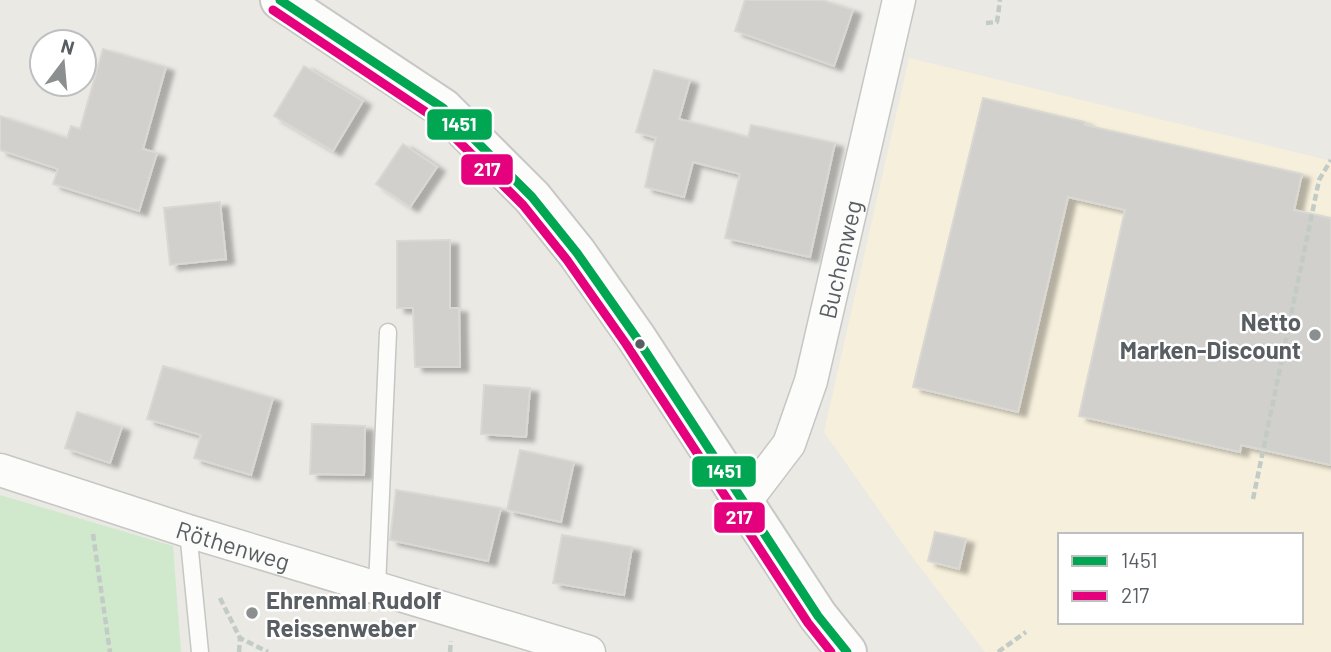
<svg xmlns="http://www.w3.org/2000/svg" width="1331" height="652" font-family="Barlow,sans-serif">
  <style>
    .commercial { fill: #f6efdc; fill-rule: evenodd }
    .green { fill: #d0e9cd }
    .building { fill: #d1d0cd; stroke: #dad8d3; stroke-width: 2; filter: url(#shadow) }
    .lines { fill: none; stroke-linecap: round; stroke-linejoin: round }
    .lane-casing { stroke: #c6c6c5; stroke-width: 19 }
    .street-casing { stroke: #c6c6c5; stroke-width: 35 }
    .secondary-casing { stroke: #c6c7c6; stroke-width: 42 }
    .path { stroke: #c3cbc7; stroke-width: 4.5; stroke-dasharray: 7 3.5; stroke-linecap: butt }
    .lane { stroke: #fcfcfb; stroke-width: 16 }
    .street { stroke: #fcfcfb; stroke-width: 32 }
    .secondary { stroke: #fcfcfb; stroke-width: 38 }
    .bus-1-casing { stroke: #fff; stroke-width: 14 }
    .bus-2-casing { stroke: #fff; stroke-width: 14 }
    .bus-1 { stroke: #00a651; stroke-width: 9 }
    .bus-2 { stroke: #e5007d; stroke-width: 9 }
    .poi-dot { fill: #8c8f90; stroke: #fff; stroke-width: 2.5 }
    .bus-dot { fill: #595e63; stroke: #fff; stroke-width: 2.5 }
    .labels { text-anchor: middle; dominant-baseline: central; stroke-width: 5; stroke-linejoin: round; paint-order: stroke }
    .street-label { font-size: 24px; fill: #595e63; stroke: #fff }
    .poi-label { font-size: 24px; font-weight: bold; fill: #595e63; stroke: #fff; text-anchor: end }
    .line-badge { stroke: #fff; stroke-width: 2.5 }
    .badge-label { font-size: 19px; text-anchor: middle; font-weight: bold; fill: #fff }
  </style>
  <defs>
    <filter id="shadow"><feDropShadow dx="8" dy="4.5" stdDeviation="2" flood-color="#0004"/></filter>
  </defs>
  <rect width="100%" height="100%" fill="#eae9e4"/>
  <path class="commercial" d="M909,58L1331,161V652H985L910,554L824,432ZM1060,535H1301V622H1060Z"/>
  <path class="green" d="M0,495L173,546L181,652H0Z"/>
  <path class="building" d="M745,0H822L853,10L834,66L735,31Z
    M103,49L166,67L143,149L157,153L139,211L53,184L58,169L0,150V116L67,138L71,126L80,129Z
    M304,66L363,101L333,151L274,116Z
    M654,70L690,80L679,119L748,137L751,125L835,143L810,257L725,238L740,174L693,162L684,197L645,187L656,138L636,132Z
    M983,98L1085,122V125L1302,174L1294,210L1331,218V465L1241,445L1240,452L1079,416L1125,210L1068,197L1018,412L913,387Z
    M403,144L437,167L410,207L376,184Z
    M220,202L226,259L170,265L164,208Z
    M450,240V308H459L460,367H415L413,308H397V241Z
    M163,366L273,398L251,475L194,458L201,435L147,419Z
    M484,385L530,388L526,437L481,434Z
    M77,412L122,427L110,463L65,448Z
    M312,424L365,426L364,475L310,474Z
    M520,450L574,462L561,522L507,510Z
    M396,490L501,508L488,561L390,540Z
    M935,532L966,539L959,569L928,561Z
    M562,535L632,547L624,595L553,583Z"/>
  <g class="lines">
    <g class="lane-casing">
      <path id="lane" d="M188,531L200,652
        M377,587L388,332"/>
    </g>
    <g class="street-casing">
      <g id="street">
        <path id="s1" d="M0,470L188,531L589,652"/>
        <path id="s2" d="M744,503L789,444L811,381L899,0"/>
      </g>
    </g>
    <g class="secondary-casing">
      <path id="secondary" d="M280,0L443,108L532,197L577,253L636,337L818,616L847,652"/>
    </g>
    <path class="path" d="M986,23L997,22L1000,0
      M1253,499L1319,180L1331,160
      M93,534L110,652
      M220,598L240,638L268,652
      M239,652L240,638
      M450,652L451,641
      M998,652L1026,632"/>
    <use href="#lane" class="lane"/>
    <use href="#street" class="street"/>
    <use href="#secondary" class="secondary"/>
    <g class="bus-1-casing">
      <path id="bus-1" d="M280,0L443,108L532,197L577,253L636,337L818,616L847,652"/>
    </g>
    <g class="bus-2-casing">
      <path id="bus-2" d="M273,10L435,118L523,205L567,260L626,344L808,623L831,652"/>
    </g>
    <use href="#bus-1" class="bus-1"/>
    <use href="#bus-2" class="bus-2"/>
  </g>
  <g class="poi-dot">
    <circle cx="1315" cy="335" r="7"/>
    <circle cx="252" cy="613" r="7"/>
  </g>
  <circle class="bus-dot" cx="640" cy="344" r="6"/>
  <g class="labels">
    <g class="street-label">
      <text stroke="none"><textPath href="#s2" startOffset="266">Buchenweg</textPath></text>
      <text stroke="none"><textPath href="#s1" startOffset="245">Röthenweg</textPath></text>
    </g>
    <g class="poi-label">
      <text x="1301" y="321">Netto<tspan x="1301" dy="28">Marken-Discount</tspan></text>
      <text x="266" y="599" text-anchor="start">Ehrenmal Rudolf<tspan x="266" dy="28">Reissenweber</tspan></text>
    </g>
  </g>
  <g class="line-badge">
    <rect x="426" y="108" width="67" height="33" rx="7" fill="#00a651"/>
    <rect x="460" y="153" width="54" height="33" rx="7" fill="#e5007d"/>
    <rect x="691" y="455" width="66" height="33" rx="7" fill="#00a651"/>
    <rect x="713" y="501" width="53" height="33" rx="7" fill="#e5007d"/>
  </g>
  <g class="badge-label">
    <text x="459" y="131">1451</text>
    <text x="487" y="176">217</text>
    <text x="724" y="478">1451</text>
    <text x="739" y="524">217</text>
  </g>
  <rect x="1058" y="533" width="245" height="91" fill="#ffffff" stroke="#bdbfc1" stroke-width="2"/>
  <rect x="1072" y="556" width="35" height="10" fill="#00a651" stroke="#bdbfc1" stroke-width="2"/>
  <text x="1121" y="568" font-size="21" fill="#595e63">1451</text>
  <rect x="1072" y="591" width="35" height="10" fill="#e5007d" stroke="#bdbfc1" stroke-width="2"/>
  <text x="1121" y="603" font-size="21" fill="#595e63">217</text>
  <g transform="translate(63 63) rotate(16)"><circle r="33" fill="#ffffff" stroke="#bdbfc1" stroke-width="2"/>
  <path d="M0-5L12 26L0 18L-12 26Z" fill="#8c8f90"/>
  <text y="-10" font-size="19" font-weight="bold" text-anchor="middle" fill="#595e63">N</text>
  </g>
</svg>
